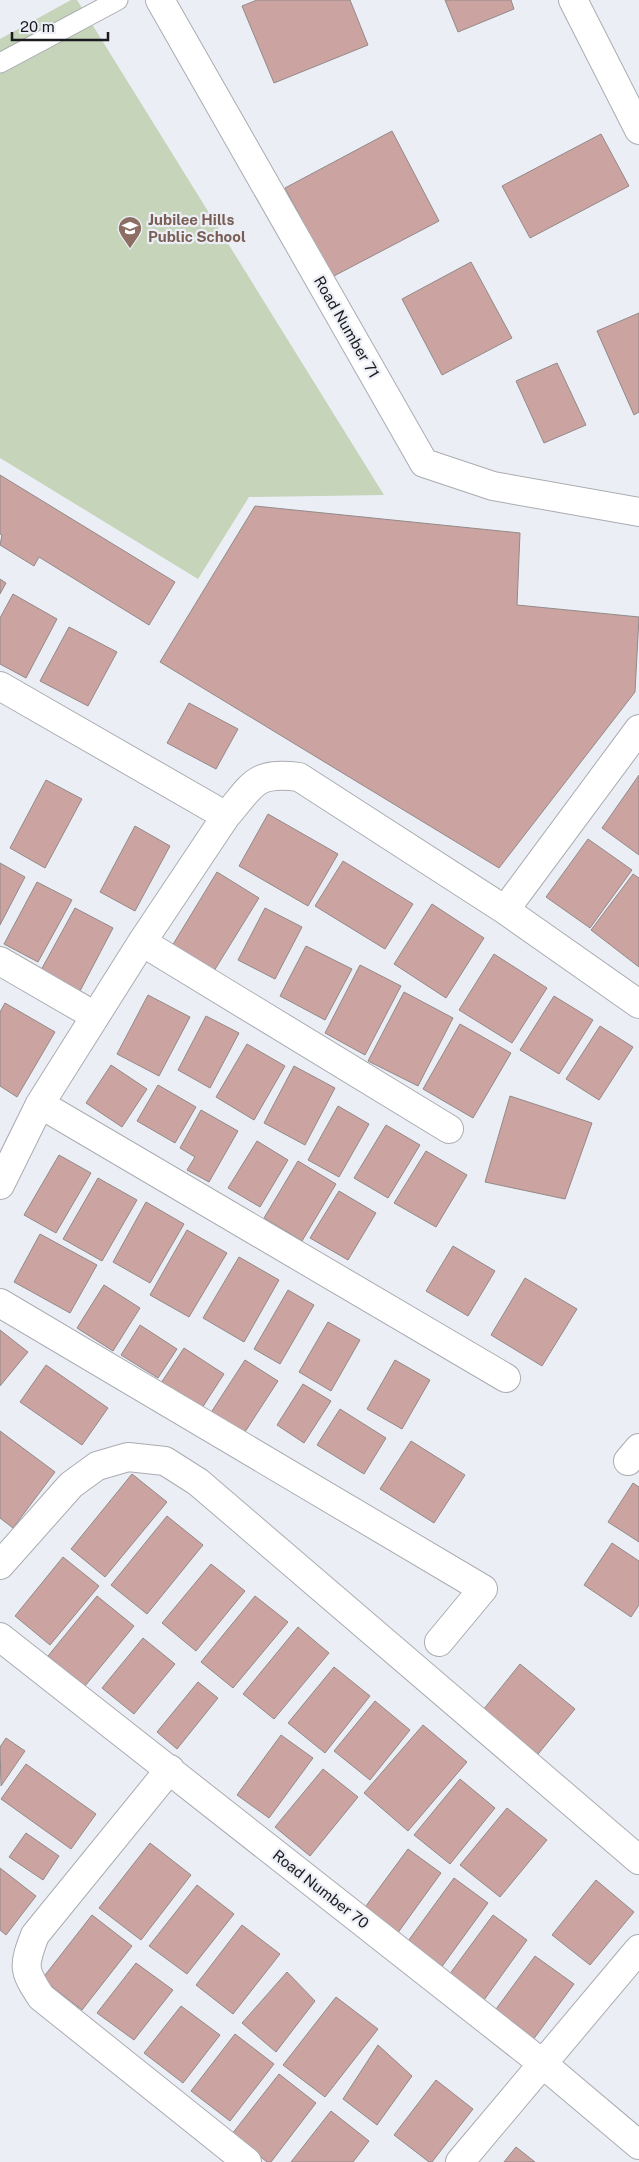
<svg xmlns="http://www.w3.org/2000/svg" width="639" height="2162" font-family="'Public Sans',sans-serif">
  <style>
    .green { fill: #c6d4ba }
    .building { fill: #cba3a1; stroke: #928a89 }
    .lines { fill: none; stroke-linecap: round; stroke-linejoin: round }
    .service-casing { stroke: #aaacb2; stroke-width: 21 }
    .minor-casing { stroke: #aaacb2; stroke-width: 30 }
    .service { stroke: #fff; stroke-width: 19 }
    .minor { stroke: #fff; stroke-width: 28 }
    .labels { text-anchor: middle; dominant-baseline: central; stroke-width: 4.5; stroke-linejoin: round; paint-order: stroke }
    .education-label { font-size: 15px; font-weight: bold; fill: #785e54; stroke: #eceef5; text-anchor: start }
    .street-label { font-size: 15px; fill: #1a1b1e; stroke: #eceef5 }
  </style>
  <rect width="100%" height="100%" fill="#eceef5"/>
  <path class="green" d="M71,0H77L384,495L249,497L198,579L0,458V39Z"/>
  <path class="building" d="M257,0H350L368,45L274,83L242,6Z
    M445,0H511L514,9L458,32Z
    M392,131L439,221L332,277L285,188Z
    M601,134L629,186L530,238L502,186Z
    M471,262L512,338L442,375L402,299Z
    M639,313V412L634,415L597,331Z
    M557,363L586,425L544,443L516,381Z
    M0,475L175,582L149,625L39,557L34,566L0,545L2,535L0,534Z
    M255,506L520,533L517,605L639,617L635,692L499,868L160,662Z
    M0,579L6,583L0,594Z
    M13,594L57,619L26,678L0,664V618Z
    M69,627L117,652L88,706L40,681Z
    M189,703L238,729L216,769L167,743Z
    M639,775V855L602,828Z
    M46,780L82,799L45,868L10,848Z
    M268,814L338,854L308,906L239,866Z
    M135,826L170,846L135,911L100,892Z
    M588,839L632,870L590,928L546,897Z
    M343,861L413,904L385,949L315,906Z
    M0,863L25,877L0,925Z
    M217,872L259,898L214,971L172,946Z
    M633,874L639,878V967L591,930Z
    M37,882L72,900L38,962L4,944Z
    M432,904L484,938L446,998L394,964Z
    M75,908L113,928L80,991L41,970Z
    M265,908L302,927L275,979L238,960Z
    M306,946L352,969L325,1020L280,996Z
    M494,954L547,988L512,1043L459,1010Z
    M360,965L401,986L365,1055L325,1033Z
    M404,992L453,1018L418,1086L368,1061Z
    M148,995L190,1017L159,1076L117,1054Z
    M554,996L593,1020L559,1074L520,1050Z
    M5,1003L55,1032L17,1097L0,1086V1012Z
    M206,1016L239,1033L210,1088L178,1070Z
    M460,1024L511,1053L473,1118L423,1089Z
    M600,1026L633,1047L599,1100L566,1079Z
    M247,1044L285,1066L254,1120L216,1097Z
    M111,1065L147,1089L122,1127L86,1103Z
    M294,1066L335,1088L305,1145L264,1123Z
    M158,1085L196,1107L175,1143L137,1121Z
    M510,1096L592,1123L565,1199L485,1182Z
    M338,1106L369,1124L339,1177L308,1160Z
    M201,1110L238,1131L209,1182L187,1170L195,1157L180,1148Z
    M386,1125L420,1145L388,1198L354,1178Z
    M257,1141L288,1160L260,1207L228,1188Z
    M426,1151L467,1175L436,1227L394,1203Z
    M59,1155L91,1173L56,1233L24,1215Z
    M298,1161L336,1184L302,1241L264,1218Z
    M98,1178L137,1200L102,1261L63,1239Z
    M339,1191L376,1213L348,1260L310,1238Z
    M146,1202L184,1224L150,1283L113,1262Z
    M187,1230L227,1253L189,1317L150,1295Z
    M40,1234L97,1265L70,1313L14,1282Z
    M453,1246L495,1271L468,1316L426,1291Z
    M239,1257L279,1280L244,1342L203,1318Z
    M525,1278L577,1309L542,1366L491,1335Z
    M104,1285L140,1308L113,1351L77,1328Z
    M288,1290L314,1305L280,1364L254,1349Z
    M328,1322L360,1340L331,1391L299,1372Z
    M140,1325L177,1349L158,1378L121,1355Z
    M0,1330L28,1352L0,1386Z
    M184,1348L224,1374L202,1408L161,1383Z
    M245,1360L278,1381L243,1435L210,1414Z
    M395,1360L430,1380L402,1429L367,1409Z
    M46,1365L108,1408L82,1445L20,1402Z
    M303,1384L331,1401L304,1443L277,1425Z
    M340,1409L386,1438L364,1474L317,1445Z
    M0,1431L55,1472L13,1528L0,1518Z
    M411,1441L465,1475L434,1523L380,1489Z
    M132,1474L167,1502L105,1577L71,1549Z
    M633,1483L639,1487V1542L608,1522Z
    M167,1516L203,1545L147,1614L111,1585Z
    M612,1543L639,1561V1605L631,1617L584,1585Z
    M63,1557L99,1586L50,1645L15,1616Z
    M211,1564L245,1591L196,1651L162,1623Z
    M97,1596L134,1626L85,1686L48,1656Z
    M255,1596L288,1622L233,1688L201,1662Z
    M298,1627L329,1653L274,1719L243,1694Z
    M143,1638L175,1664L134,1714L102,1688Z
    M520,1664L575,1709L534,1759L479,1715Z
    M334,1667L370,1696L325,1753L288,1723Z
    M198,1682L218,1698L177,1749L157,1732Z
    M375,1701L410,1730L370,1780L334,1751Z
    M423,1725L467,1762L408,1831L364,1793Z
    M281,1735L313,1758L269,1818L237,1795Z
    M6,1738L25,1751L1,1786L0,1747Z
    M26,1764L96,1814L71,1849L1,1799Z
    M323,1769L358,1797L310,1856L275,1827Z
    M460,1779L495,1808L450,1864L414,1835Z
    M507,1808L547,1840L500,1897L460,1865Z
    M26,1833L59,1856L43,1880L9,1857Z
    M150,1843L191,1875L141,1940L99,1908Z
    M408,1849L441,1873L397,1934L363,1910Z
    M0,1868L36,1896L6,1935L0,1930Z
    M454,1878L488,1903L438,1972L403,1948Z
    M596,1880L634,1912L590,1965L552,1935Z
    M197,1885L234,1914L187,1974L149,1946Z
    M92,1915L132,1946L82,2010L42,1979Z
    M493,1915L527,1940L484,2000L449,1975Z
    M242,1925L280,1954L233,2014L196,1985Z
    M535,1956L574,1984L530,2044L491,2016Z
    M136,1963L173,1990L134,2040L97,2013Z
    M287,1972L315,2001L276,2052L242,2023Z
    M336,1997L378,2029L325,2097L283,2065Z
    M181,2006L220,2035L183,2083L144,2053Z
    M235,2034L274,2064L230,2121L191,2091Z
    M378,2045L412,2076L377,2125L343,2099Z
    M279,2074L316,2103L271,2162H267L232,2134Z
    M436,2080L473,2109L432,2162H429L394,2135Z
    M331,2111L369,2141L353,2162H291Z
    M516,2147L535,2162H504Z"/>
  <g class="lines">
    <g class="service-casing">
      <path id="service" d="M0,63L118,0"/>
    </g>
    <g class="minor-casing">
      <path id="minor" d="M160,0L424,463L493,486L639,512
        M573,0L639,130
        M0,686L226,816C253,785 254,771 299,777L505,910L639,1004
        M505,910L639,729
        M142,942L449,1129
        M0,961L95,1016
        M40,1104L506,1378
        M0,1185L40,1104L142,942L226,816
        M0,1303L483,1589L439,1642
        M628,1461L639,1448
        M0,1565L71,1485L97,1466L128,1457L165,1461L198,1482L639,1860
        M0,1637L543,2064L639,2145
        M170,1769L35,1935C23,1966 23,1970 41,1997L247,2162
        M460,2162L639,1949"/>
    </g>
    <use href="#service" class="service"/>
    <use href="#minor" class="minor"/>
  </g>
  <defs>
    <g id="school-pin" transform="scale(1.25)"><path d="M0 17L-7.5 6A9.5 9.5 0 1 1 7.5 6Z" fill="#8d6e63" stroke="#eceef5"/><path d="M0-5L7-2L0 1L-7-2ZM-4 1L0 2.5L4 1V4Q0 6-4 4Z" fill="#fff"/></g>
  </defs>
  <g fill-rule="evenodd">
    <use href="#school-pin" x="130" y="228"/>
  </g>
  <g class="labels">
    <g class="education-label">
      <text x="148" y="219">Jubilee Hills<tspan x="148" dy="17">Public School</tspan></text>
    </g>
    <g class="street-label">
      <text transform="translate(347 327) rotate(60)">Road Number 71</text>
      <text transform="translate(321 1889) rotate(38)">Road Number 70</text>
    </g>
  </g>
  <path d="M12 32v8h96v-8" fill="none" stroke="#1a1b1e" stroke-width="2.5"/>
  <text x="20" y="32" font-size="15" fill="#1a1b1e" stroke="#eceef5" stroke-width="4" paint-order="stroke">20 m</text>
</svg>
